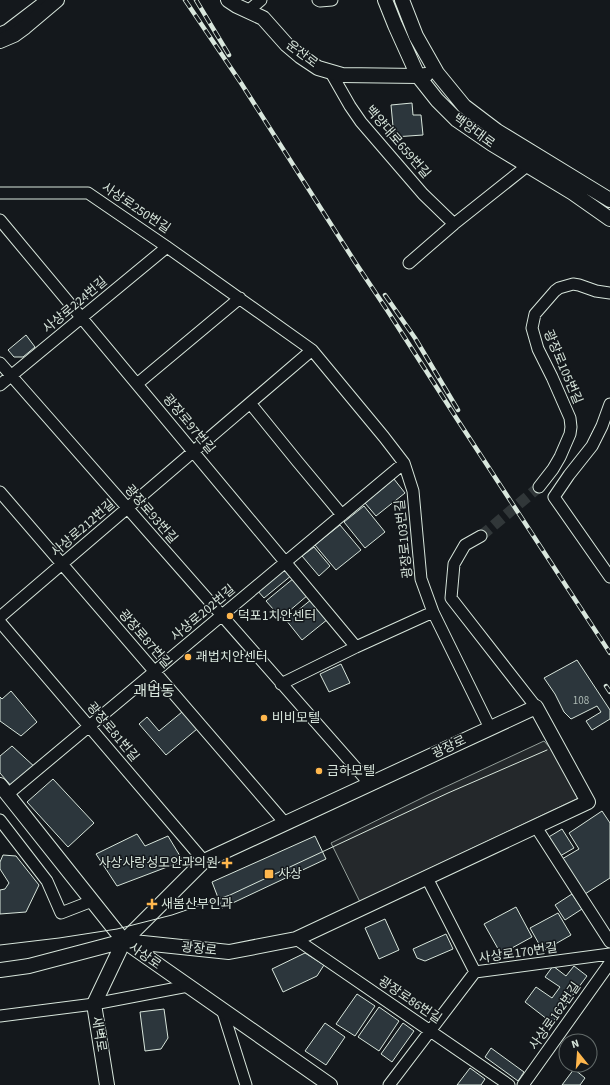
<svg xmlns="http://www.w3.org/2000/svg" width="610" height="1085" font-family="'Source Sans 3','Noto Sans KR',sans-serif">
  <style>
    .parking { fill: #24282b; stroke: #939e99 }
    .building { fill: #2c363c; stroke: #d8e6dc }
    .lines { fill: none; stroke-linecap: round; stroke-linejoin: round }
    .minor-tunnel { stroke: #313739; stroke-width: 11; stroke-dasharray: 11 5.5; stroke-linecap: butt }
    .minor-casing { stroke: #d8e6dc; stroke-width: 13 }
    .major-casing { stroke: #d8e6dc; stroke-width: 16 }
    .minor { stroke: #14181c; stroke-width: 11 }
    .major { stroke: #14181c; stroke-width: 14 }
    .tram { stroke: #d8e6dc; stroke-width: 1 }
    .rail-casing { stroke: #d8e6dc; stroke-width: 4.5 }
    .rail { stroke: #14181c; stroke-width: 3; stroke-dasharray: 9; stroke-linecap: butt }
    .poi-dot { fill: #ffb74d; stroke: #14181c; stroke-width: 1.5 }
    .labels { text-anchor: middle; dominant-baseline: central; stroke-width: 3; stroke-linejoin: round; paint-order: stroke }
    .number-label { font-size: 11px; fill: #adbab4 }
    .street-label { font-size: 13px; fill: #d8e6dc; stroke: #14181c }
    .poi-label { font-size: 13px; fill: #d8e6dc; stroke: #14181c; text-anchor: start }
    .quarter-label { font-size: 15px; fill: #d8e6dc; stroke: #14181c }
  </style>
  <rect width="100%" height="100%" fill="#14181c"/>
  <path class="parking" d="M544,741L552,750L561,746L585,795L405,880L399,882L389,892L361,904L331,843L428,795Z"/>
  <path class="building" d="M412,103L413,115H421L423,135L394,137L391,105Z
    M26,335L35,347L23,357H14L8,350Z
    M394,479L405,493L376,516L365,503Z
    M364,506L385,532L365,548L344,522Z
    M340,525L361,550L336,570L315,545Z
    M314,547L330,566L319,576L302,556Z
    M284,566L292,575L264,598L256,589Z
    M294,578L308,595L281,618L266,601Z
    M312,599L328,619L302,640L286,620Z
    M577,660L610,710V719L592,730L586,721L601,712L597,706L571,719L564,712L555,694L544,678Z
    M341,664L350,683L329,692L320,674Z
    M11,691L37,722L21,736L0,721V697L2,699Z
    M182,712L197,729L166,755L139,724L147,717L159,731Z
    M12,746L37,769L12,787L0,773V756Z
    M53,779L94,823L68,847L27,802Z
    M602,811L610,823V878L585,894L562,859L579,849L569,833Z
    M562,829L574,848L560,856L547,838Z
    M137,834L145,846L168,836L183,861L117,886L96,854Z
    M315,836L326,859L222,908L212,882Z
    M3,855L16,856L39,885L26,912L0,914V890L5,889L9,883L0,869V862Z
    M572,894L582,909L565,920L555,905Z
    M516,907L532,937L501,954L484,924Z
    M558,913L571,935L543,951L530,928Z
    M385,919L399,950L379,959L365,928Z
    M446,934L453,949L425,961L417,958L413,949Z
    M305,953L324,965L317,976L283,992L272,969Z
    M553,966L566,976L574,966L587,976L552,1023L525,1002L536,987L552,998L560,987L545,977Z
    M357,994L375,1006L355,1036L336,1024Z
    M379,1007L399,1021L379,1051L358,1037Z
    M164,1009L168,1038L161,1049L145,1051L140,1012Z
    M325,1023L345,1037L326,1065L305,1051Z
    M403,1023L414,1031L392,1062L381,1054Z
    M491,1048L524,1072L518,1081L485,1057Z
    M470,1068L485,1079L481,1085H457Z
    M574,1069L585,1078L580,1085H562Z"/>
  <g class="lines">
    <path class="minor-tunnel" d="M481,536L539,487"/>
    <g class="minor-casing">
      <path id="minor" d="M318,0L320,1L332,0
        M248,11L261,0
        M0,33L7,30L45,1
        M330,71L350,106L361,122L423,194L454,224
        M0,193H88L167,247L312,350L384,437L404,463L413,491L421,579L433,612L490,728
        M0,220L356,647
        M409,263L454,224L527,166
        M0,363L370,784
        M137,384L240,298
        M0,385L167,247
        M250,403L297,461L342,515
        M610,404L602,426L592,446L569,475L554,497L610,577
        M539,487L553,469L560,457L570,434L571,427L570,418L552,377L538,349L532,328L535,314L555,291L559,288L573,284L579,285L596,291L610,293
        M0,492L285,823
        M481,536L465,545L454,564L451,598L536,707
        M0,617L312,350
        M0,622L204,861
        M281,684L356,647L433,612
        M8,794L404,463
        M0,820L47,881L61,913L92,901
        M536,827L610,942
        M427,878L475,972
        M296,939L509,1085
        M222,1009L246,1085
        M0,1016L94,1004L188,986
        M389,1085L475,972L610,954
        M523,1085L610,963"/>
    </g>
    <g class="major-casing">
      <path id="major" d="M228,0L237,6L263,18L287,45L300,56L318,68L342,75L418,76L426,75
        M385,0L395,25L418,76L437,100L457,120L492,144L573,193L610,219
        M402,0L416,36L437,73L464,106L497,131L610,200
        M0,41L14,35L25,27L57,0
        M536,707L588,802L296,939L229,952L124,941L204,861Z
        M0,785L124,941L330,1085
        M0,970L29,966L124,941
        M107,1085L94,1004L124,941"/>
    </g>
    <use href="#minor" class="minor"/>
    <use href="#major" class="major"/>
    <path class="tram" d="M0,945L59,938L117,929L172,915L230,895L448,793L547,750"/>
    <g class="rail-casing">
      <path id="rail" d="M185,0L241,83L355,262L387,310L457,419L610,653
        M196,0L229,55
        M385,295L415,338L458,410
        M606,686L610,692"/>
    </g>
    <use href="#rail" class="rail"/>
  </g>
  <g class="poi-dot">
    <circle cx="230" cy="616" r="4"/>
    <circle cx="188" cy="657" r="4"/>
    <circle cx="264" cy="718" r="4"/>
    <circle cx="319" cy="771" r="4"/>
    <path d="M225 857h4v4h4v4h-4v4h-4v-4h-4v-4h4z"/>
    <rect x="264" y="869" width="10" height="10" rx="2"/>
    <path d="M150 898h4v4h4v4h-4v4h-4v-4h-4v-4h4z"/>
  </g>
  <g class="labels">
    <g class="number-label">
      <text x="581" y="700">108</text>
    </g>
    <g class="street-label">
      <text transform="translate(302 54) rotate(37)">운산로</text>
      <text transform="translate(474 131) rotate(36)">백양대로</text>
      <text transform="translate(398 142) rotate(49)">백양대로659번길</text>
      <text transform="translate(136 208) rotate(34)">사상로250번길</text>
      <text transform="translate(75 305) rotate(-40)">사상로224번길</text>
      <text transform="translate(563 367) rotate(67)">광장로105번길</text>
      <text transform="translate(189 424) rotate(50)">광장로97번길</text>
      <text transform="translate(151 514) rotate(49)">광장로93번길</text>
      <text transform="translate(83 528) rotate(-41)">사상로212번길</text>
      <text transform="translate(404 539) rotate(-96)">광장로103번길</text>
      <text transform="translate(203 613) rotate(-40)">사상로202번길</text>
      <text transform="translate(145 639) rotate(49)">광장로87번길</text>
      <text transform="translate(113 732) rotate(50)">광장로81번길</text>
      <text transform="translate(449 747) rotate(-25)">광장로</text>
      <text transform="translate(199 949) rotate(6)">광장로</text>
      <text transform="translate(518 953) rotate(-8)">사상로170번길</text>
      <text transform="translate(145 956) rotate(35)">사상로</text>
      <text transform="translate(410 1000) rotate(34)">광장로86번길</text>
      <text transform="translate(555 1016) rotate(-55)">사상로162번길</text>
      <text transform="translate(99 1034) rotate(81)">새벽로</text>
    </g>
    <g class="poi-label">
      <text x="238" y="616">덕포1치안센터</text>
      <text x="196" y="657">괘법치안센터</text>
      <text x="272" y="718">비비모텔</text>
      <text x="327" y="771">금하모텔</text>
      <text x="218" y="863" text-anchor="end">사상사랑성모안과의원</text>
      <text x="278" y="874">사상</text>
      <text x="161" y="904">새봄산부인과</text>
    </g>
    <g class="quarter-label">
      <text x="154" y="691">괘법동</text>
    </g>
  </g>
  <g transform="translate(578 1053) rotate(343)"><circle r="19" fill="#14181c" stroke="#626a69"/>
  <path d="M0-3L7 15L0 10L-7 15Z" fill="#ffb74d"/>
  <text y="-6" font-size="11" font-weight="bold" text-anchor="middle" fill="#d8e6dc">N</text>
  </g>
</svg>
